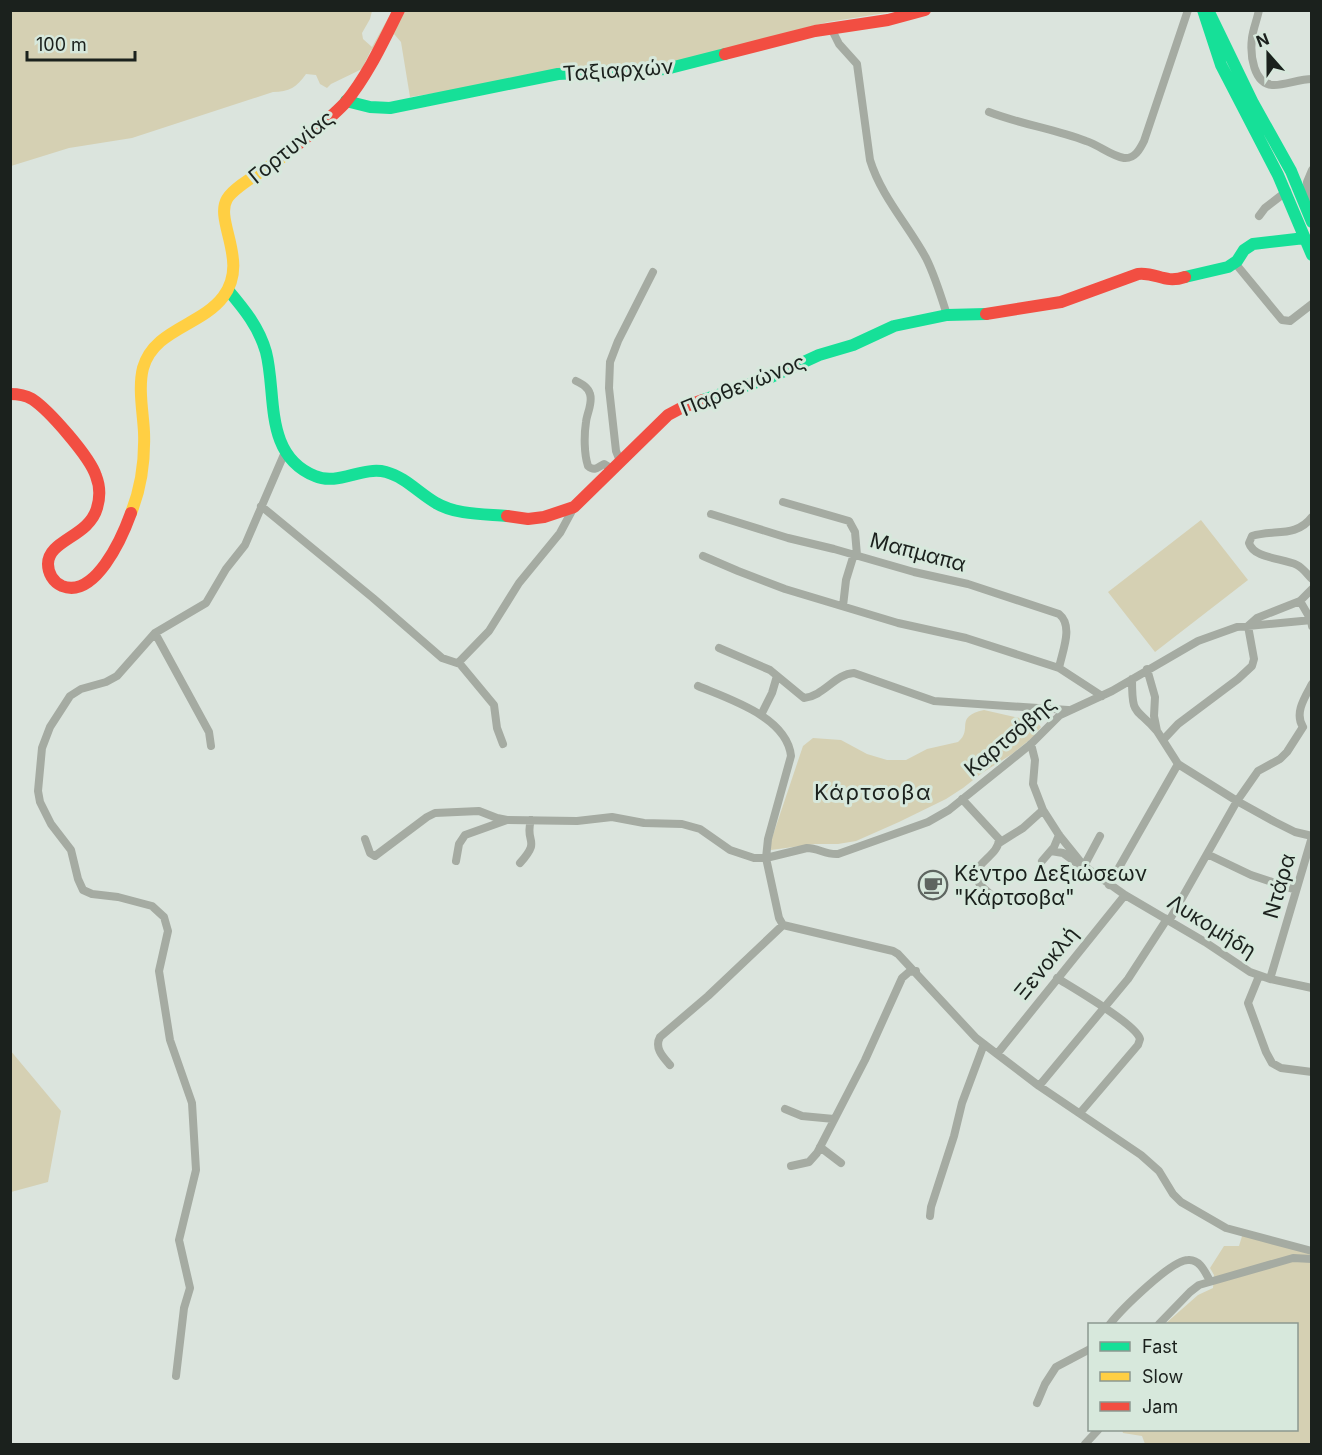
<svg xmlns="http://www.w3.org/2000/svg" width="1322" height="1455" font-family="Inter,sans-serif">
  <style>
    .green { fill: #d5d0b3 }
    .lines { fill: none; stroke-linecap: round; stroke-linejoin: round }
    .street { stroke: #a5aba2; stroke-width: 8 }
    .fast { stroke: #16e098; stroke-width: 12 }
    .slow { stroke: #ffcf43; stroke-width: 12 }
    .jam { stroke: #f24e42; stroke-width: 12 }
    .labels { text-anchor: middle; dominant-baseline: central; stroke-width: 6; stroke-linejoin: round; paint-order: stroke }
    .street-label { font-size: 21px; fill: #1b211d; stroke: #d7e8dc }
    .poi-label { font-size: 21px; fill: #1b211d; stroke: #d7e8dc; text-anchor: start }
    .neighbourhood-label { font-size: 22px; letter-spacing: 1.5px; fill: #1b211d; stroke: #d7e8dc }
  </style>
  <rect width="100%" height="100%" fill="#dbe4dd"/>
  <path class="green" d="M11,11H372L370,19L362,33L363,39L372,47L392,11H898L828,22L666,64L558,74L410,97L401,42L394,34L380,55L371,50L362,69L331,84L327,88L320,84L316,75L306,74C297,87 289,92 273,92L132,138L69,148L11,166Z
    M1201,520L1248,580L1155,652L1108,592Z
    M984,710L1037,722L1041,727L1033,737L1012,754L982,773L963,788L946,799L899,822L856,841L838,844H815L771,850V841L803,746L813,738L841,740L867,754L887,760H906L927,749L958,742C974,729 953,717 984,710Z
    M10,1050L61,1111L48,1182L11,1192Z
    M1243,1233L1311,1254V1444H1145L1142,1436L1123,1433L1122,1430H1296V1324H1165L1198,1295L1213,1288L1214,1275L1210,1268L1224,1246H1239Z"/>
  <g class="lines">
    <path class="street" d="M1259,10C1257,20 1253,29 1252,38C1250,54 1253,85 1274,85C1286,85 1299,79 1312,79
      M831,28L839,44L857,64L870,160C881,196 908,225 926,258C935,276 941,296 947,315
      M989,112C1020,124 1054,129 1086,141C1099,145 1111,156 1124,158C1135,159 1140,149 1144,141L1188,10
      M1308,205L1307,182L1312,170
      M1259,216L1265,208L1287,191
      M1235,263L1282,320L1290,321L1312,304
      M576,381C582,384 588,387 590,394C593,403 587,413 586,422C584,435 584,454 588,466C595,472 598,467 604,464L612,469
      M620,461L616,451L609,388L610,362L618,341L653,272
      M783,502L849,521L855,532L857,555
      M261,506L373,598L442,658L460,664L494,705L497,728L503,744
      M711,514L788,538L834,549L914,572L968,584L1059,614C1074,626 1062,652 1059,668
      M1312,517C1296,538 1274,529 1252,536L1249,543C1254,559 1283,558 1297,565C1303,568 1307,574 1312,579
      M703,556L738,571L785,589L898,623L966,638L1059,668L1102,696
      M1312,589L1300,601L1311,620L1312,626
      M843,606L846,580L854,554
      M155,633L209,732L211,746
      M719,648L770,670L804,698C824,696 835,674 854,673L934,701L1068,710
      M458,663L489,631L519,583L560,533L574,507
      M1147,669L1155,697L1154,716L1157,731L1178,764L1237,801L1275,822L1295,832L1312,836
      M1132,679C1132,717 1135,706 1157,731
      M698,686C729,699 787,717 791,756L768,839L766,858L779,918L783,925L893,951L898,954L976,1038L1039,1086L1141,1155L1159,1171L1173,1194L1181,1202L1226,1228L1312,1251
      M761,715L772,693L777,676
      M1303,727C1294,713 1305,697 1312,684
      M1163,740L1178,724L1238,679L1252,666L1254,659L1248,626L1257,618L1300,601
      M1031,744L1035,760L1033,784L1043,810L1059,835L1084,866L1125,895L1205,942L1250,972L1270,979L1312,988
      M962,799L999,839C999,853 981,860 975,873L980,885L998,901
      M365,839L370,853L375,856L427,817L435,813L479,811L497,818L507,820L577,821L612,817L644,823L682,824L700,829L730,850L754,858H766L807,848C818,848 826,855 838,854L928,822L949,810L1031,744L1060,715L1112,691L1198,641L1237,627L1312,620
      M999,843L1023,828L1043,810
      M1051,851L1063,853L1078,864
      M1207,854L1251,875L1296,890
      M456,861L459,844L465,835L507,820
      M1042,861L1054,847L1059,835
      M520,863C542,839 524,843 531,820
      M1084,866L1100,836
      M1109,885L1178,764
      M1169,921L1237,801L1258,771L1280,759L1287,752L1303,727
      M1259,976L1248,1003L1266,1052L1272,1063L1281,1068L1312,1072
      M1057,978C1073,988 1136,1024 1140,1039L1138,1045L1080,1113
      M1270,979L1312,837
      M997,1054L1125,895
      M670,1065C663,1057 654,1048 660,1037L708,996L783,925
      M1039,1086L1128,979L1167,919
      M785,1109L802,1116L834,1119
      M820,1147L841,1163
      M791,1166L809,1162L817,1153L865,1060L902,978L909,972L916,971
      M930,1216L931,1207L954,1136L962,1103L984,1044
      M1110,1324C1121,1310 1171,1260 1188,1260C1200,1259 1205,1272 1210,1281
      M1159,1324L1190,1292L1199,1285L1293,1258L1312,1259
      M176,1376L184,1308L190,1288L179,1240L196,1170L192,1103L170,1040L159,971L168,931L164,917L152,906L118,897L92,894L83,890L78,879L71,850L51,824L40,802L38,791L42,748L50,727L70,696L81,689L106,682L117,676L155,633L206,603L226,569L245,545L285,452
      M1037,1403L1045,1384L1056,1367L1090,1349
      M1085,1444L1098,1430"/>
    <path class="fast" d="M1203,10L1221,65L1278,175L1312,255
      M1208,10L1253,103L1291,171L1312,222
      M346,101L370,107L390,108L558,74L666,69L725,54
      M1185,277L1228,267L1237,261L1244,250L1253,244L1305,238
      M228,290C244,309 259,327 266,352C277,394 263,455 315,476C338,486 362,466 386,472C405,477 420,494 436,503C456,515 485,514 507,516
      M703,400L769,378L819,355L853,345L894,326L947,315L986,314"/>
    <path class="slow" d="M131,513C141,488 145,459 144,432C143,412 138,388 143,368C154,329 201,326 223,297C250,262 214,221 227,199C235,185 271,167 285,155"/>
    <path class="jam" d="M725,54L815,31L888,20L925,10
      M285,155C305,138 327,122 345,103C368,75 383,42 399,10
      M986,314L1061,302L1138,274C1157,272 1164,284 1185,277
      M10,394C18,394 25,395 32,399C49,410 90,457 96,476C100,486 100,498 97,508C89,537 48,540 48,564C48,573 53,582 62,586C95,599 122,538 131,513
      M507,516L528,519L544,517L574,507L668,415L683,407L703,400"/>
  </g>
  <defs>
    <g id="cafe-ring" transform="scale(1.5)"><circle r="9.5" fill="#d7e8dc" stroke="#5e6560" stroke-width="1.5"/><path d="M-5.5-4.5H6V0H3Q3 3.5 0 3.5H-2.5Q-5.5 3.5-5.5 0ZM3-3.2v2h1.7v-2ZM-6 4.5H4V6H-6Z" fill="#5e6560"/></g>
  </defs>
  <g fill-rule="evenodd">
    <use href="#cafe-ring" x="933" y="885"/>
  </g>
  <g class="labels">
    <g class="street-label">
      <text transform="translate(618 70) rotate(-4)">Ταξιαρχών</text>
      <text transform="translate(291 147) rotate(-39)">Γορτυνίας</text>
      <text transform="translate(743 385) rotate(-22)">Παρθενώνος</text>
      <text transform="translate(918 552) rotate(15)">Μαπμαπα</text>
      <text transform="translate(1010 736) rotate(-40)">Καρτσόβης</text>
      <text transform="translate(1279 886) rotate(-74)">Ντάρα</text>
      <text transform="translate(1212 926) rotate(32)">Λυκομήδη</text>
      <text transform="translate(1046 963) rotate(-51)">Ξενοκλή</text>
    </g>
    <g class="poi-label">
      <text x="954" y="873">Κέντρο Δεξιώσεων<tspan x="954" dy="24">"Κάρτσοβα"</tspan></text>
    </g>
    <g class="neighbourhood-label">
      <text x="873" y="792">Κάρτσοβα</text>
    </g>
  </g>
  <rect width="1322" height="1455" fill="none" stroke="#1b211d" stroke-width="24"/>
  <rect x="1088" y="1323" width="210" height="108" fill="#d7e8dc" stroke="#8c9890" stroke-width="1.5"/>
  <rect x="1100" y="1342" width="30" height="9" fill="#16e098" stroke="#8c9890" stroke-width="1.5"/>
  <text x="1142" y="1353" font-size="18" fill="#1b211d">Fast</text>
  <rect x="1100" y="1372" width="30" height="9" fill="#ffcf43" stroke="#8c9890" stroke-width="1.5"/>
  <text x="1142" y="1383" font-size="18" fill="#1b211d">Slow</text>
  <rect x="1100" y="1402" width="30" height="9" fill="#f24e42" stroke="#8c9890" stroke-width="1.5"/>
  <text x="1142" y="1413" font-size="18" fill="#1b211d">Jam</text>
  <g transform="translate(1268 54) rotate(339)" stroke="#d7e8dc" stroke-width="4.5" paint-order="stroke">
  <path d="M0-4.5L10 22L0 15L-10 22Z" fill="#1b211d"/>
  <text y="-9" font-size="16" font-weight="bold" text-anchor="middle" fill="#1b211d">N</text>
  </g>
  <path d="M27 51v9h108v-9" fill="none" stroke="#1b211d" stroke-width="3"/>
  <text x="36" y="51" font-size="18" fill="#1b211d" stroke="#d7e8dc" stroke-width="4.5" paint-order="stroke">100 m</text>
</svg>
